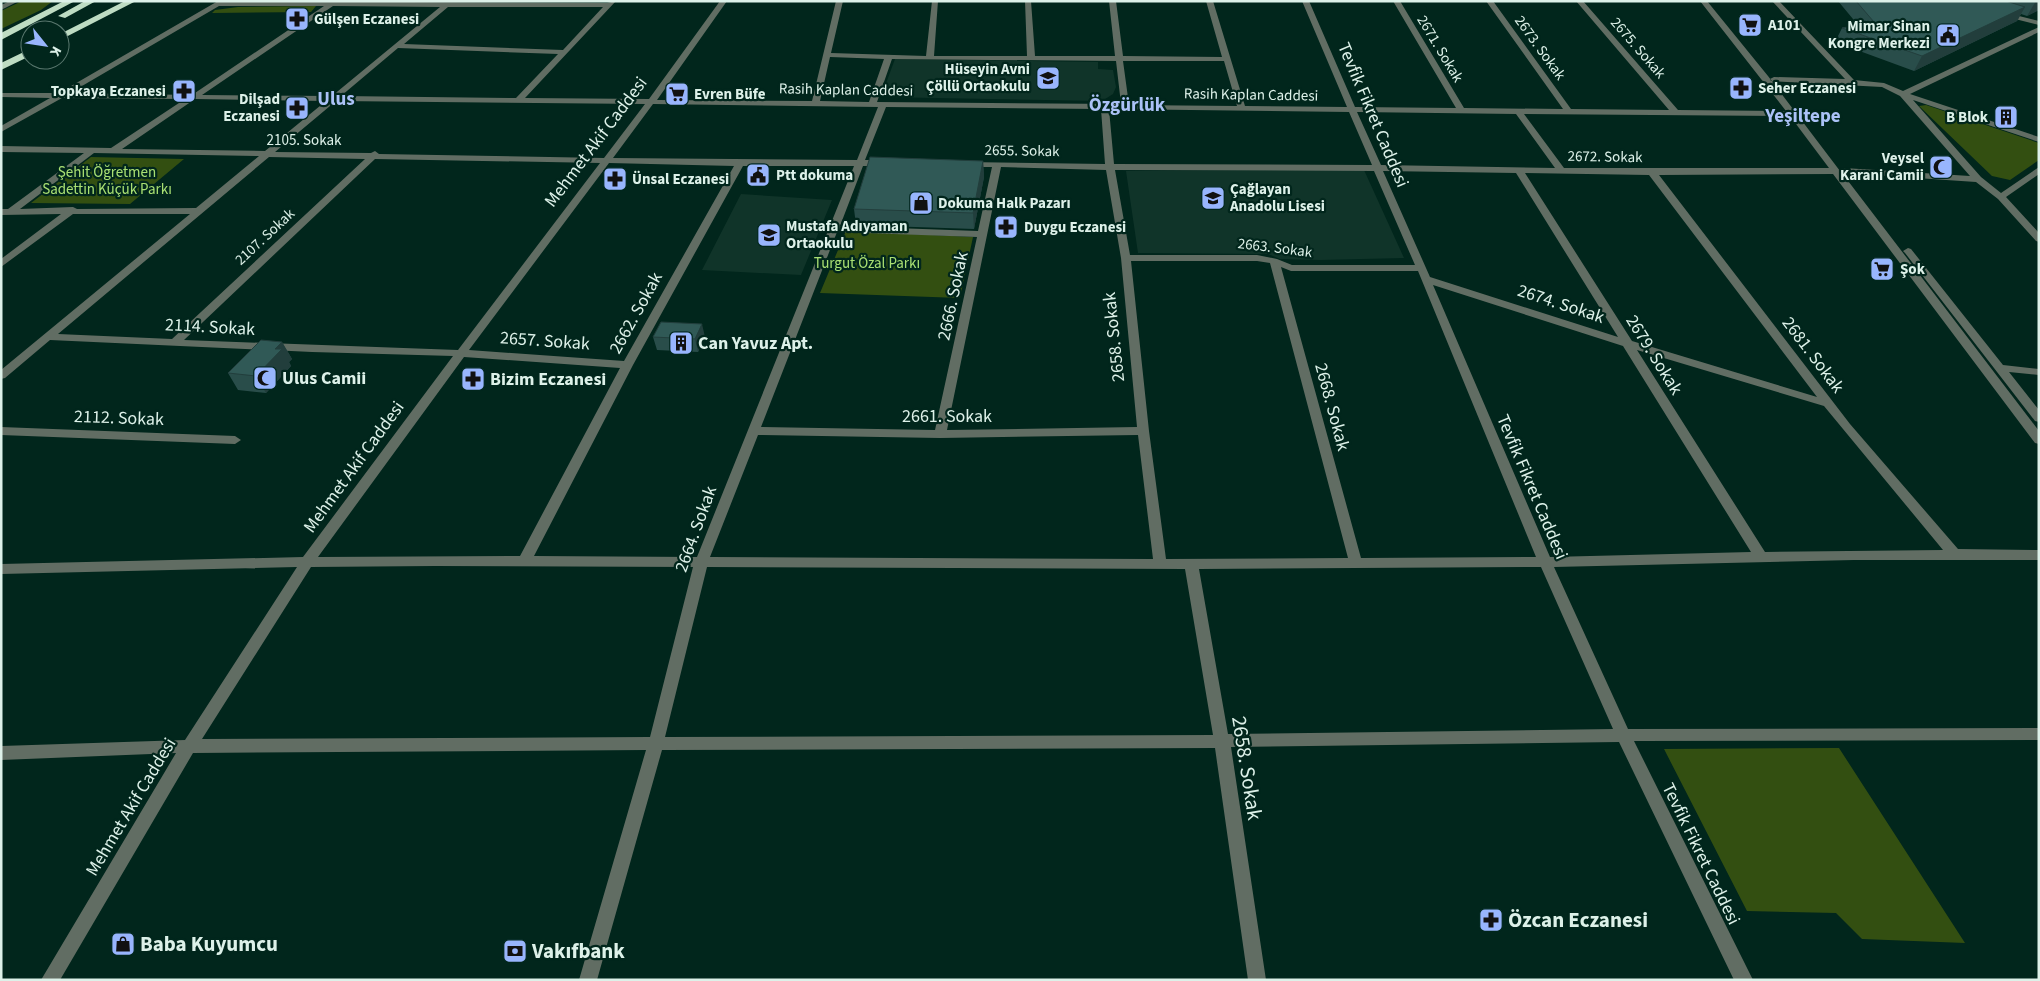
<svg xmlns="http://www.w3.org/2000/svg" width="2040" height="981" font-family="'Source Sans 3',sans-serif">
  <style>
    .built { fill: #103429 }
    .green { fill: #334f11 }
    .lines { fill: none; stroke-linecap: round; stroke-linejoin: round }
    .minor { fill: #616d63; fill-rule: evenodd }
    .highway { fill: #bedcc3; fill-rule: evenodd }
    .wall { fill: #294d4a }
    .shaded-wall { fill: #223e3c }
    .building { fill: #305956; stroke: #223e3c }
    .labels { text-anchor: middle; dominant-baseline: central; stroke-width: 4.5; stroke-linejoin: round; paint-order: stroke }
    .far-poi-label { font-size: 15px; font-weight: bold; fill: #ddf1e9; stroke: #01261c; text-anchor: start }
    .far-street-label { font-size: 15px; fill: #ddf1e9; stroke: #01261c }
    .far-park-label { font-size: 15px; fill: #a9e073; stroke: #01261c }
    .street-label { font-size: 18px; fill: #ddf1e9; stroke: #01261c }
    .poi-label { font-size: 18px; font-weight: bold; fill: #ddf1e9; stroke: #01261c; text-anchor: start }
    .far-district-label { font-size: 19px; font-weight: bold; fill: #abc2f7; stroke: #01261c }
    .near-street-label { font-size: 21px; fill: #ddf1e9; stroke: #01261c }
    .near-poi-label { font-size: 21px; font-weight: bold; fill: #ddf1e9; stroke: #01261c; text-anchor: start }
  </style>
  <rect width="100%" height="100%" fill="#01261c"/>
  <path class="built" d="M895,59L1098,62V69L1113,70L1116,87L1113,94L1102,101L881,97Z
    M1364,170L1404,258L1320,260L1280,259L1268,254L1138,253L1126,171Z
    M741,194L832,200L801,275L702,270Z"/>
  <path class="green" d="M22,1H53L41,10L1,29V11Z
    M316,6L311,12L212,13L215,10L238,7Z
    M1926,105L2039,143V160L2010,180L1992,176L1919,106Z
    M91,157L184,159L130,204L31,203Z
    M846,231L973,237L960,298L820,293Z
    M1839,748L1965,943L1862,939L1836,913L1747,911L1664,749Z"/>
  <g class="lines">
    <path class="minor" d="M10,1H19L1,10V5Z
      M218,1L607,3L616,1L525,98L649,99L720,1H727L657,100L812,101L836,1H843L831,53L926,56L932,1H938L934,56H1027L1025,1H1031L1035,56H1115L1109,1H1116L1123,56L1222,57L1206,1H1213L1245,106L1347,107L1302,1H1309L1355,107L1456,108L1393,1H1400L1464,108L1563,109L1486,1H1493L1571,109L1669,110L1576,1H1583L1678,110L1786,111L1700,1H1707L1768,76L1840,171L1844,168L1970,176L1900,96L1882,87L1771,81L1770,79L1774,77L1845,79L1772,1H1779L1854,80L1884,83L1903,91L2039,27V32L1910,94L2039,137V142L1913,100L1981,177L2001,193L2039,167V174L2006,197L2039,233V242L2036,241L1998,199L1976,182L1842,173L2039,431V444L2035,443L1833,174L1659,175L1850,424L1958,549L2039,550V560H1854L1554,567L1628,729L2039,728V740L1634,741L1753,980H1734L1619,742L1231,747L1266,980H1248L1215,748L662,750L597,980H579L646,750L193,753L60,980H41L176,753L1,760V746L185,740L297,567L1,574V564L303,557L453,356L312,352L50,340L5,378L1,379V370L190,214H73L1,267V259L61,214L1,215V209H8L84,153L1,152V146L111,148L185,99L62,98L1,132V126L50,98L1,97V93H59ZM219,6H324L192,95L70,93ZM333,6L440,7L332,96L202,95ZM448,7H603L563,50L404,44ZM398,48L558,54L516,98L341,96ZM830,57L884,59L869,102L820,101ZM892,59L1116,61L1121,104L877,102ZM1123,61H1224L1237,106L1129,105ZM195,99L326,101L265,151L122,149ZM336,101L645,104L604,158L379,154L375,151L371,153L275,152ZM653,104L878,107L857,160L613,158ZM886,107L1101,109L1105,164L964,162V166L967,167H992L978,231L840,226L863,166H884L888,163L884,160H865ZM1109,109L1349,112L1372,165L1114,164ZM1357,112L1516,114L1555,168L1381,165ZM1524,114L1790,116L1829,168H1564ZM94,153L259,156L196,208L77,209L73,207L20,209ZM269,157L365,159L172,339L58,334ZM375,159L600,163L458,350L184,340ZM609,163L734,166L624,361L469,350ZM743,166H854L697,557L534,556L633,365ZM1001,167L1106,170L1121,258L1137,427L947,430ZM1115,170L1374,171L1415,265H1292L1277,259L1257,255H1130ZM1383,171L1516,173L1618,337L1430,277ZM1525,173L1649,175L1817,397L1632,341ZM837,232L977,237L935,430L761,427ZM1131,261H1257L1270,263L1348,558L1166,559L1149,431ZM1281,267L1291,271H1418L1536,557L1361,558ZM1433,285L1623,346L1751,552L1550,557ZM1637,350L1824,406L1943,550L1765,552ZM464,357L620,368L520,556L318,557ZM758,435L940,438L1138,435L1153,559L710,557ZM435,566L693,567L650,737L202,739L311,567ZM707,567L1185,569L1213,735L665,737ZM1541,567L1613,729L1228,734L1199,569Z
      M1999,11L2039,21V25L1999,15Z
      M1908,248L1911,249L2003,365L2039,369V375L2009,372L2039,410V422L2035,421L1905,253L1903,251Z
      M1,427L235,436L241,440L235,444L1,435Z"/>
    <path class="highway" d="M64,1H75L1,40V33Z
      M85,1H96L65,18L58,16Z
      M125,1H136L60,40V34Z
      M30,49V56L1,70V63Z"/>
  </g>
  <path class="wall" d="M1838,1H2039V10L2027,16L2021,14L2017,21L1914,71L1835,42L1842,28L1858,25Z
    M983,161L984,177L974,229L856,225L854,209Z
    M653,337H705L698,352L657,350Z
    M282,342L292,359L289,362L291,366L266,393L238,390L228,373Z"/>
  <path class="shaded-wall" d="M2036,1H2039V10L2027,16Z
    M2025,7L2017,21L1914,71L1922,56Z
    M983,161L984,177L974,229L973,213Z
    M702,324L705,337L698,352L695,339Z
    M282,342L292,359L289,362L291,366L266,393L256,376L275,349Z"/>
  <path class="building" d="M1856,1H2006L2025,7L1922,56L1842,28L1874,22Z
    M870,157L983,161L973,213L854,209Z
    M661,322L702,324L695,339L653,337Z
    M261,340L282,342L275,349H282L256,376L228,373Z"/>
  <defs>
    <g id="pharmacy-square" transform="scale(1.25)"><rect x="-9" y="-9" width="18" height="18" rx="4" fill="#98b5fd" stroke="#01261c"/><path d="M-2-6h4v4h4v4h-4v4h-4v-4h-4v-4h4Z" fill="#111"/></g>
    <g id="supermarket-square" transform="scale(1.25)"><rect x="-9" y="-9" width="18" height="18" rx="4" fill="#98b5fd" stroke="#01261c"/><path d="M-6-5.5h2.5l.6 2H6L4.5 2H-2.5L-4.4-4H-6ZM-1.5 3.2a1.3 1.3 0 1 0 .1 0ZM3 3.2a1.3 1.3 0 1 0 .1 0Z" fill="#111"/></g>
    <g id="civic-square" transform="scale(1.25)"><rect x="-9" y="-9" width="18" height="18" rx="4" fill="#98b5fd" stroke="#01261c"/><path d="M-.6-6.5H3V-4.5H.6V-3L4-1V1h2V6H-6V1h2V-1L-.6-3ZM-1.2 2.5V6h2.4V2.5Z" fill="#111"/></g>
    <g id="school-square" transform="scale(1.25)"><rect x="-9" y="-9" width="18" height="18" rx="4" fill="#98b5fd" stroke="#01261c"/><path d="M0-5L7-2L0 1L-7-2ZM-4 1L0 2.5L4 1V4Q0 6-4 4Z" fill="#111"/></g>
    <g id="building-square" transform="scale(1.25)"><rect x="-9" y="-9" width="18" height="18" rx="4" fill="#98b5fd" stroke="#01261c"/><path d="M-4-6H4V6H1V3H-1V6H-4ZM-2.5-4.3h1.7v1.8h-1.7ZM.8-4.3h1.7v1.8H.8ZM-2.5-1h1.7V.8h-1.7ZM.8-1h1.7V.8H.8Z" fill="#111"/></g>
    <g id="mosque-square" transform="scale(1.25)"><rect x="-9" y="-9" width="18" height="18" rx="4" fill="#98b5fd" stroke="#01261c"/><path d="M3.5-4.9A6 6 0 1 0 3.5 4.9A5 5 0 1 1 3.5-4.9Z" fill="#111"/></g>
    <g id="shop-square" transform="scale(1.25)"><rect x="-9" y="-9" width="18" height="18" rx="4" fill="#98b5fd" stroke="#01261c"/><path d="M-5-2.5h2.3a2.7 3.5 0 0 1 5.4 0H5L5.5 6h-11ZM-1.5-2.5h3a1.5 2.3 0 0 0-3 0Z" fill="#111"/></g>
    <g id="bank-square" transform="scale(1.25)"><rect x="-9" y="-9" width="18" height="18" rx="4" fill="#98b5fd" stroke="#01261c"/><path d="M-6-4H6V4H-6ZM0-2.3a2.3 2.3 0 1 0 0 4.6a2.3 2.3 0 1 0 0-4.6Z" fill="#111"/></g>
  </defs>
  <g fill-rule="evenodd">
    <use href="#pharmacy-square" x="297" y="19"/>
    <use href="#supermarket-square" x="1750" y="25"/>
    <use href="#civic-square" x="1948" y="35"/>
    <use href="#school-square" x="1048" y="78"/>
    <use href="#pharmacy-square" x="1741" y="88"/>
    <use href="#pharmacy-square" x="184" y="91"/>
    <use href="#supermarket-square" x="677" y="94"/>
    <use href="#pharmacy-square" x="297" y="108"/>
    <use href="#building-square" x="2006" y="117"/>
    <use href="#mosque-square" x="1941" y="167"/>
    <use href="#civic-square" x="758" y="175"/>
    <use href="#pharmacy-square" x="615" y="179"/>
    <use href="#school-square" x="1213" y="198"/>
    <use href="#shop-square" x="921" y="203"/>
    <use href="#pharmacy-square" x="1006" y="227"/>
    <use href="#school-square" x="769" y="235"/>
    <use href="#supermarket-square" x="1882" y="269"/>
    <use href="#building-square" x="681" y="343"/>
    <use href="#mosque-square" x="265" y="378"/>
    <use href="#pharmacy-square" x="473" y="379"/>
    <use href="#pharmacy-square" x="1491" y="920"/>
    <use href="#shop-square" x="123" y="944"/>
    <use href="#bank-square" x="515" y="951"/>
  </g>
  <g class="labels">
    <g class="far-poi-label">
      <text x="314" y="19">Gülşen Eczanesi</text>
      <text x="1768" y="25">A101</text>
      <text x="1930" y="26" text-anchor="end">Mimar Sinan<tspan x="1930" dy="17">Kongre Merkezi</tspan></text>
      <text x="1030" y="69" text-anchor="end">Hüseyin Avni<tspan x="1030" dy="17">Çöllü Ortaokulu</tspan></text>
      <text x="1758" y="88">Seher Eczanesi</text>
      <text x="166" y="91" text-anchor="end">Topkaya Eczanesi</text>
      <text x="694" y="94">Evren Büfe</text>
      <text x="280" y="99" text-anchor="end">Dilşad<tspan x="280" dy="17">Eczanesi</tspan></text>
      <text x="1988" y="117" text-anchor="end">B Blok</text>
      <text x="1924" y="158" text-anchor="end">Veysel<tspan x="1924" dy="17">Karani Camii</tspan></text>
      <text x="776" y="175">Ptt dokuma</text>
      <text x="632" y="179">Ünsal Eczanesi</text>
      <text x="1230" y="189">Çağlayan<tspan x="1230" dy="17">Anadolu Lisesi</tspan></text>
      <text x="938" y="203">Dokuma Halk Pazarı</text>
      <text x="786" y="226">Mustafa Adıyaman<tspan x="786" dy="17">Ortaokulu</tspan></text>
      <text x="1024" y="227">Duygu Eczanesi</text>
      <text x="1900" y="269">Şok</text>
    </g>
    <g class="far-street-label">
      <text transform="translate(1540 48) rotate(54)">2673. Sokak</text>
      <text transform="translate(1638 48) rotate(49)">2675. Sokak</text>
      <text transform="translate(1440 49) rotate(59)">2671. Sokak</text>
      <text transform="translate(846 90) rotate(1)">Rasih Kaplan Caddesi</text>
      <text transform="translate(1251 95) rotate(1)">Rasih Kaplan Caddesi</text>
      <text x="304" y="140">2105. Sokak</text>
      <text transform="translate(1022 151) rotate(1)">2655. Sokak</text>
      <text transform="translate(1605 157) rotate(1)">2672. Sokak</text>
      <text transform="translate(265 237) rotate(-43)">2107. Sokak</text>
      <text transform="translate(1275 248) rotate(7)">2663. Sokak</text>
    </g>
    <g class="far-park-label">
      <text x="107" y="172">Şehit Öğretmen<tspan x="107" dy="17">Sadettin Küçük Parkı</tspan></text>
      <text x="867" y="263">Turgut Özal Parkı</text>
    </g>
    <g class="street-label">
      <text transform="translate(1373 115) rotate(67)">Tevfik Fikret Caddesi</text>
      <text transform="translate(596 142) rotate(-53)">Mehmet Akif Caddesi</text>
      <text transform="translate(953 296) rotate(-78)">2666. Sokak</text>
      <text transform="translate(1561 304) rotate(18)">2674. Sokak</text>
      <text transform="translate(636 313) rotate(-61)">2662. Sokak</text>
      <text transform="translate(210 327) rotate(3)">2114. Sokak</text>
      <text transform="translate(1114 337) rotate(-96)">2658. Sokak</text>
      <text transform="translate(545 341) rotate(4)">2657. Sokak</text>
      <text transform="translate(1654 355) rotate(58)">2679. Sokak</text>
      <text transform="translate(1813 355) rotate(53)">2681. Sokak</text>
      <text transform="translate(1332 407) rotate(75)">2668. Sokak</text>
      <text x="947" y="416">2661. Sokak</text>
      <text transform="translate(119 418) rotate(2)">2112. Sokak</text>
      <text transform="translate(354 467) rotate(-54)">Mehmet Akif Caddesi</text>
      <text transform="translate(1532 487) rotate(67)">Tevfik Fikret Caddesi</text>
      <text transform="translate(696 529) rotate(-70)">2664. Sokak</text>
      <text transform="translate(131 807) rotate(-59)">Mehmet Akif Caddesi</text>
      <text transform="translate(1701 854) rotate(64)">Tevfik Fikret Caddesi</text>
    </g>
    <g class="poi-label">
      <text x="698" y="343">Can Yavuz Apt.</text>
      <text x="282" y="378">Ulus Camii</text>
      <text x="490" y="379">Bizim Eczanesi</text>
    </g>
    <g class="far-district-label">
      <text x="336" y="99">Ulus</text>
      <text x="1127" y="105">Özgürlük</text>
      <text x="1803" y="116">Yeşiltepe</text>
    </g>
    <g class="near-street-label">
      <text transform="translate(1247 768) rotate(81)">2658. Sokak</text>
    </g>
    <g class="near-poi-label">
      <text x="1508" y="920">Özcan Eczanesi</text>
      <text x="140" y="944">Baba Kuyumcu</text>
      <text x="532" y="951">Vakıfbank</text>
    </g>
  </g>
  <rect width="2040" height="981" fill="none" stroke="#ddf1e9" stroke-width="5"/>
  <g transform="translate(45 45) rotate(120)"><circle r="24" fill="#01261c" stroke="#59776e"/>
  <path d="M0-4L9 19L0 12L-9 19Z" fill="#98b5fd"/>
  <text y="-8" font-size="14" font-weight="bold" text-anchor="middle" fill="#ddf1e9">K</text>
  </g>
</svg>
